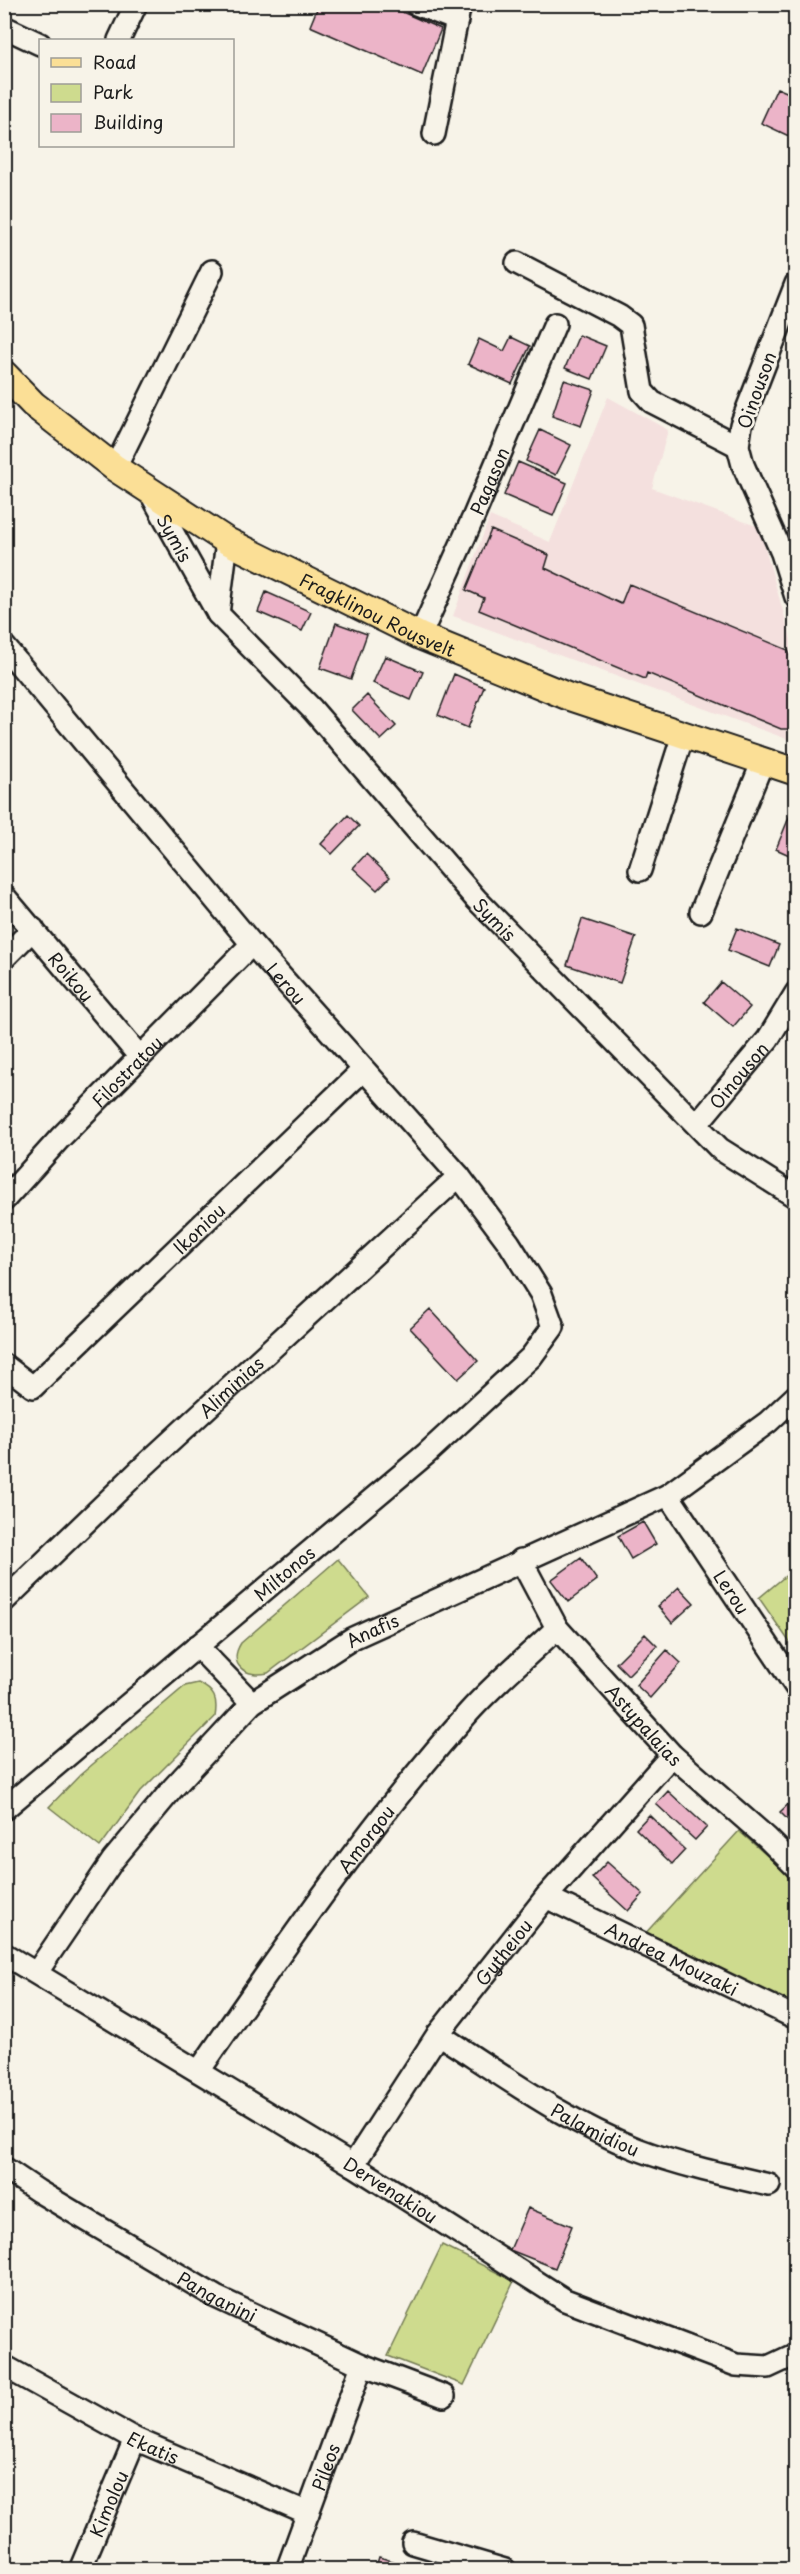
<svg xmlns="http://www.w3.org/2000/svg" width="800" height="2574" font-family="'Playpen Sans',sans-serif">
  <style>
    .built { fill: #f4e0de }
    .green { fill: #cedb8e; stroke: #757c55; stroke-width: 1.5 }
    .building { fill: #ecb4c8; stroke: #1c1c1c; stroke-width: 1.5 }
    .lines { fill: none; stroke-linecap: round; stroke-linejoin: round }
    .minor-casing { stroke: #1c1c1c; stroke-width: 26 }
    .major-casing { stroke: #1c1c1c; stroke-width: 30 }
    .minor { stroke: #f7f3e8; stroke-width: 21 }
    .major { stroke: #fbdf96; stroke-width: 26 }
    .labels { text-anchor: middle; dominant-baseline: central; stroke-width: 5; stroke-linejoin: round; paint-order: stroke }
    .street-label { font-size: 18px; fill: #1c1c1c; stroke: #f7f3e8 }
  </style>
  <rect width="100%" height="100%" fill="#f7f3e8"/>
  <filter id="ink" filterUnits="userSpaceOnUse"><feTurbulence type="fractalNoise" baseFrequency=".0167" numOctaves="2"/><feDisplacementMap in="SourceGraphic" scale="12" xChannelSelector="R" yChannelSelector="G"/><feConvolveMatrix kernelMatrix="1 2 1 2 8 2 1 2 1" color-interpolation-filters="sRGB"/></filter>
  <g filter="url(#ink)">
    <path class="built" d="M608,397L668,430L652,488L759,527L795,653V742L453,616L490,516L550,542Z"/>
    <path class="green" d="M338,1559L369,1597L268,1673C246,1678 227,1665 241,1643Z
      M795,1568V1650L759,1598Z
      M198,1683C215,1691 218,1699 215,1717L140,1792L100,1847L49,1807L80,1775L185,1686Z
      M739,1831L795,1880V2005L642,1937Z
      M442,2245L514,2281L464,2385L388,2356Z"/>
    <path class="building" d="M319,4H384L441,29L422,75L310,26Z
      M777,88L796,96V133L793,138L761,123Z
      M579,335L606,346L592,379L565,368Z
      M511,337L530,346L512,384L468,364L479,339L504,351Z
      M564,380L594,390L581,426L552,416Z
      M540,430L571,445L556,475L526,461Z
      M518,462L567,483L553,516L504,495Z
      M491,530L549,555L545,568L621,604L629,584L788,650L796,672V729H781L647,673L645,679L479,610L484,598L466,590Z
      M266,592L311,612L302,631L258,612Z
      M336,623L367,634L351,679L320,668Z
      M385,656L423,672L411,700L373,683Z
      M454,674L484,687L468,728L438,715Z
      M367,695L396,726L381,740L352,710Z
      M348,815L359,826L332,854L321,844Z
      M790,815L796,818V858L776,849Z
      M366,854L390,877L377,890L353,868Z
      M582,919L636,937L620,983L567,965Z
      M737,928L779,945L770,967L728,950Z
      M721,982L750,1007L733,1027L704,1002Z
      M430,1309L478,1361L458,1379L410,1328Z
      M643,1522L656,1544L631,1559L618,1536Z
      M581,1558L597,1580L568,1602L551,1580Z
      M679,1587L694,1603L672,1623L658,1606Z
      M645,1634L657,1646L628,1675L616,1663Z
      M667,1650L681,1663L650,1698L636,1685Z
      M668,1791L707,1827L695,1840L656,1804Z
      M796,1797V1828L780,1812Z
      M649,1815L685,1850L672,1864L636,1829Z
      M607,1862L643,1894L628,1911L592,1878Z
      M528,2208L572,2226L555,2268L510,2250Z
      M379,2557L422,2570H375Z"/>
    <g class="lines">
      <g class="minor-casing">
        <g id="minor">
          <path d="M416,4L457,20"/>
          <path d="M4,27L40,44"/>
          <path d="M119,40L136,4"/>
          <path d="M434,134L460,4"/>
          <path d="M517,263L619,316L631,325L642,391L652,402L738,446"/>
          <path d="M796,284L741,425L738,446L743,465L782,553L796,597"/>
          <path d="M115,468L212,271"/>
          <path id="s1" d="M150,492L218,614L312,709L476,899L720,1149L796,1197"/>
          <path d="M218,614L227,541"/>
          <path id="s2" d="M420,636L473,518L555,324"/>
          <path id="s3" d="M4,646L252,944L459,1176L509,1243L541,1294L553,1327L531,1357L426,1454L4,1809"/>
          <path d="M640,870L683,735"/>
          <path id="s4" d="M4,896L140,1057"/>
          <path d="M701,912L763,761"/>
          <path d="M4,958L33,929"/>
          <path id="s5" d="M697,1124L768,1039L796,993"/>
          <path id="s6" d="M4,1200L60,1138L252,944"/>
          <path id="s7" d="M4,1365L33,1387L363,1070"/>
          <path id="s8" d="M668,1495L796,1687"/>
          <path id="s9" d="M521,1560L557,1628L672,1755L767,1838L796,1867"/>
          <path id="s10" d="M4,1601L145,1465L459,1176"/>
          <path d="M197,1646L252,1703"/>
          <path id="s11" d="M546,1897L796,2018"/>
          <path id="s12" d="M4,1954L353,2165L565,2300L736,2365L768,2367L796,2354"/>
          <path id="s13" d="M37,1972L113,1860L173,1788L252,1703L353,1638L668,1495L768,1422L796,1396"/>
          <path id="s14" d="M438,2034C502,2075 565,2121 637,2149C679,2165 725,2175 769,2185"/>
          <path id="s15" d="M199,2071C284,1948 369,1824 469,1712C496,1682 528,1656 557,1628"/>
          <path id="s16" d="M353,2165L438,2034L546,1897L672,1755"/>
          <path id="s17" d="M4,2168L38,2191L216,2297L362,2365L444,2396"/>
          <path id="s18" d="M4,2366L135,2439L308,2513"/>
          <path d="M413,2543L505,2570"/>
          <path id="s19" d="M80,2570L135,2439"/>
          <path id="s20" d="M287,2570L362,2365"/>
        </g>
      </g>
      <g class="major-casing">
        <g id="major">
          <path id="s21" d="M4,374L33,404L115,468L227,541L420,636L567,696L796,772"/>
        </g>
      </g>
      <use href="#minor" class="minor"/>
      <use href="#major" class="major"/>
    </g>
  </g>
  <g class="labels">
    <g class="street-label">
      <text transform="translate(756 390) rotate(-70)">Oinouson</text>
      <text stroke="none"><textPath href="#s2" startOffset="170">Pagason</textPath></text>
      <text stroke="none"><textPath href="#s1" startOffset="52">Symis</textPath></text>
      <text stroke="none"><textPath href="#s21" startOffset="447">Fragklinou Rousvelt</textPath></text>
      <text stroke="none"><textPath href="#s1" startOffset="552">Symis</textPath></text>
      <text stroke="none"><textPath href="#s4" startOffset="105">Roikou</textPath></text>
      <text stroke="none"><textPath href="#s3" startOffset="440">Lerou</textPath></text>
      <text stroke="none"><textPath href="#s6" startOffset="178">Filostratou</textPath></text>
      <text stroke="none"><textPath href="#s5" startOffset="64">Oinouson</textPath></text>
      <text stroke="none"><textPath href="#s7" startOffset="266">Ikoniou</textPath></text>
      <text stroke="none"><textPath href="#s10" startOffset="312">Aliminias</textPath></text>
      <text transform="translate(284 1573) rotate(-40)">Miltonos</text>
      <text stroke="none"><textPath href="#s8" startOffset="116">Lerou</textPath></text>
      <text stroke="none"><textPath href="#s13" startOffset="486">Anafis</textPath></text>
      <text stroke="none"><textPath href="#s9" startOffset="207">Astypalaias</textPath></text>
      <text stroke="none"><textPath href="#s15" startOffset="286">Amorgou</textPath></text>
      <text stroke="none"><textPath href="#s16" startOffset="261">Gytheiou</textPath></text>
      <text stroke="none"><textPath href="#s11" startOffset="140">Andrea Mouzaki</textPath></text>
      <text stroke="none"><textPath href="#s14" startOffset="184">Palamidiou</textPath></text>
      <text stroke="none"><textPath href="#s12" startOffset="453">Dervenakiou</textPath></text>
      <text stroke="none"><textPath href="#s17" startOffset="249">Panganini</textPath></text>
      <text stroke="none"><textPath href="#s18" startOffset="170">Ekatis</textPath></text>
      <text stroke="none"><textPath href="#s20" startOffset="110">Pileos</textPath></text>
      <text stroke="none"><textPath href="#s19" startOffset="72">Kimolou</textPath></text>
    </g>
  </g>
  <rect width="800" height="2574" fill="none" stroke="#f7f3e8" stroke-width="24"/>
  <rect x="12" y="12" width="776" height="2550" fill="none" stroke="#1c1c1c" stroke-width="2" filter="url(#ink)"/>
  <rect x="39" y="39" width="195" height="108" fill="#f7f3e8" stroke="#9f9d96" stroke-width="1.5"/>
  <rect x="51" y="58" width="30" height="9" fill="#fbdf96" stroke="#9f9d96" stroke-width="1.5"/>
  <text x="93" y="69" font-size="18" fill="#1c1c1c">Road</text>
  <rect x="51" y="84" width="30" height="18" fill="#cedb8e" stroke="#9f9d96" stroke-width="1.5"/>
  <text x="93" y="99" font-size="18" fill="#1c1c1c">Park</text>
  <rect x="51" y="114" width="30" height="18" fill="#ecb4c8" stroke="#9f9d96" stroke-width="1.5"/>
  <text x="93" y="129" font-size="18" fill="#1c1c1c">Building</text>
</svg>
